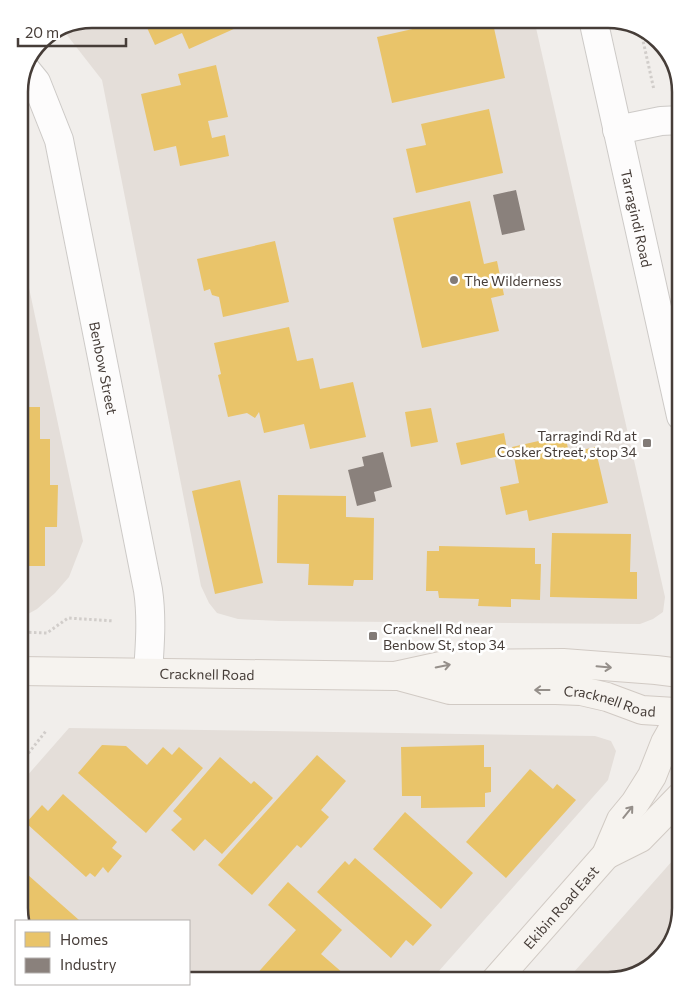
<svg xmlns="http://www.w3.org/2000/svg" width="700" height="1000" font-family="Commissioner,sans-serif">
  <style>
    .residential { fill: #e4ded9 }
    .homes { fill: #e9c46a }
    .industry { fill: #8a817c }
    .lines { fill: none; stroke-linecap: round; stroke-linejoin: round }
    .street-casing { stroke: #cdcac7; stroke-width: 30 }
    .secondary-casing { stroke: #d1cac4; stroke-width: 30 }
    .path { stroke: #d1cdca; stroke-width: 3; stroke-dasharray: 2.5 2.5; stroke-linecap: butt }
    .street { stroke: #fdfcfc; stroke-width: 28 }
    .secondary { stroke: #f6f3ef; stroke-width: 28 }
    .oneway { stroke: #958f8a }
    .poi-dot { fill: #827b77; stroke: #fff; stroke-width: 2 }
    .labels { text-anchor: middle; dominant-baseline: central; stroke-width: 5; stroke-linejoin: round; paint-order: stroke }
    .street-label { font-size: 14px; fill: #463d38; stroke: #fff }
    .poi-label { font-size: 14px; fill: #463d38; stroke: #fff; text-anchor: start }
    .rim { fill: none; stroke: #463d38; stroke-width: 2.5 }
  </style>
  <rect width="100%" height="100%" fill="#f1eeeb"/>
  <path class="residential" d="M92,19H534L665,597L663,612L653,619L640,624L279,621L238,619L217,613L209,603L201,586L102,80L63,30Z
    M651,35L671,55V56L654,50Z
    M19,241L83,541L69,577L55,593L37,609L19,619Z
    M69,728L595,736L611,741L616,751L608,780L430,981H189V921H22L19,908V785Z
    M681,851V908L671,945L645,971L608,981H566Z"/>
  <path class="homes" d="M143,19H232L236,28L189,49L182,33L155,45Z
    M415,19H492L505,78L392,103L377,37L417,28Z
    M216,65L228,117L208,121L212,138L225,135L229,156L180,166L176,146L154,151L141,94L181,85L178,74Z
    M489,109L503,173L416,193L406,149L426,145L421,124Z
    M470,201L484,264L497,261L504,295L491,298L499,331L422,348L393,218Z
    M275,241L289,302L223,317L219,297L212,295L210,289L204,291L197,259Z
    M289,327L297,361L313,358L320,389L353,382L366,437L310,449L304,424L264,433L259,412L255,418L247,413L228,417L218,375L221,374L214,343Z
    M19,407H40V439H50V485H58L57,527H45V566H19Z
    M431,408L438,442L411,447L405,412Z
    M504,433L508,454L461,465L456,443Z
    M565,435L569,453L595,447L608,503L529,521L527,510L506,515L500,487L519,483L512,447Z
    M240,480L263,583L215,594L192,491Z
    M278,495L346,496V517L374,518L373,580H354L353,586L308,585L309,564L277,563Z
    M552,533L631,534L630,572H637V599L550,597Z
    M439,546L535,548V564H541L540,600L511,599V607L478,606L479,599L439,598L438,591H426L427,551H439Z
    M102,745L126,746L147,765L163,747L172,755L179,747L203,768L146,833L78,773Z
    M484,745V767H491V792L485,793V807L421,808V796H402L401,747Z
    M317,755L346,781L321,810L329,817L301,848L297,845L252,895L218,865Z
    M220,757L251,784L254,781L273,798L222,854L205,839L194,851L171,830L182,819L173,811Z
    M530,769L553,789L557,784L576,800L506,878L466,842Z
    M63,794L117,842L112,848L122,856L108,873L103,867L95,877L90,873L86,877L26,823L42,805L48,811Z
    M405,812L473,873L441,909L373,849Z
    M355,858L432,925L413,946L406,940L391,958L317,892L345,861L349,865Z
    M19,867L79,920L77,921H22L19,908Z
    M288,882L342,930L321,954L352,981H257L253,978L296,930L268,905Z
    M675,933L671,945L645,971L638,973Z
    M213,974L222,981H207Z"/>
  <path class="industry" d="M516,190L525,230L502,235L493,195Z
    M383,452L392,487L374,492L376,501L357,506L348,470L364,466L362,457Z"/>
  <g class="lines">
    <g class="street-casing">
      <g id="street">
        <path id="s1" d="M593,19L681,416"/>
        <path id="s2" d="M27,71L36,82L59,140L148,590C152,617 150,645 148,672"/>
        <path d="M617,130L661,121L681,120"/>
      </g>
    </g>
    <g class="secondary-casing">
      <g id="secondary">
        <path id="s3" d="M19,671L395,676L450,664L563,663L656,670L680,673"/>
        <path id="s4" d="M402,677L450,690H556L581,691L607,697L642,710L675,712"/>
        <path d="M606,855L640,838L681,796"/>
        <path id="s5" d="M495,981L606,855L621,820L635,803L652,776L665,743L678,720"/>
      </g>
    </g>
    <path class="path" d="M640,27L654,90
      M19,632L47,633L68,618L114,621
      M19,765L46,731"/>
    <use href="#street" class="street"/>
    <use href="#secondary" class="secondary"/>
  </g>
  <defs><path id="oneway-shaft" d="M-6 0H5M1.5-3L5.5 0L1.5 3" fill="none" stroke-width="1.6" stroke-linecap="round" stroke-linejoin="round" transform="scale(1.25)"/></defs>
  <g class="oneway">
    <use href="#oneway-shaft" transform="translate(443 666) rotate(-11)"/>
    <use href="#oneway-shaft" transform="translate(604 667) rotate(5)"/>
    <use href="#oneway-shaft" transform="translate(542 690) rotate(-180)"/>
    <use href="#oneway-shaft" transform="translate(628 812) rotate(-51)"/>
  </g>
  <g class="poi-dot">
    <circle cx="454" cy="280" r="5"/>
    <rect x="642" y="438" width="10" height="10" rx="2.5"/>
    <rect x="368" y="631" width="10" height="10" rx="2.5"/>
  </g>
  <g class="labels">
    <g class="street-label">
      <text stroke="none"><textPath href="#s1" startOffset="204">Tarragindi Road</textPath></text>
      <text stroke="none"><textPath href="#s2" startOffset="309">Benbow Street</textPath></text>
      <text stroke="none"><textPath href="#s3" startOffset="188">Cracknell Road</textPath></text>
      <text stroke="none"><textPath href="#s4" startOffset="211">Cracknell Road</textPath></text>
      <text stroke="none"><textPath href="#s5" startOffset="99">Ekibin Road East</textPath></text>
    </g>
    <g class="poi-label">
      <text x="464" y="280">The Wilderness</text>
      <text x="637" y="435" text-anchor="end">Tarragindi Rd at<tspan x="637" dy="16">Cosker Street, stop 34</tspan></text>
      <text x="383" y="628">Cracknell Rd near<tspan x="383" dy="16">Benbow St, stop 34</tspan></text>
    </g>
  </g>
  <path d="M0 0H700V1000H0ZM92 28H608A64 64 0 0 1 672 92V908A64 64 0 0 1 608 972H92A64 64 0 0 1 28 908V92A64 64 0 0 1 92 28Z" fill="#fff" fill-rule="evenodd"/>
  <path class="rim" d="M92 28H608A64 64 0 0 1 672 92V908A64 64 0 0 1 608 972H92A64 64 0 0 1 28 908V92A64 64 0 0 1 92 28Z"/>
  <rect x="15" y="920" width="175" height="65" fill="#ffffff" stroke="#b5b1af"/>
  <rect x="25" y="932" width="25" height="15" fill="#e9c46a" stroke="#b5b1af"/>
  <text x="60" y="945" font-size="15" fill="#463d38">Homes</text>
  <rect x="25" y="958" width="25" height="15" fill="#8a817c" stroke="#b5b1af"/>
  <text x="60" y="970" font-size="15" fill="#463d38">Industry</text>
  <path d="M18 38v8h108v-8" fill="none" stroke="#463d38" stroke-width="2.5"/>
  <text x="25" y="38" font-size="15" fill="#463d38" stroke="#ffffff" stroke-width="4" paint-order="stroke">20 m</text>
</svg>
